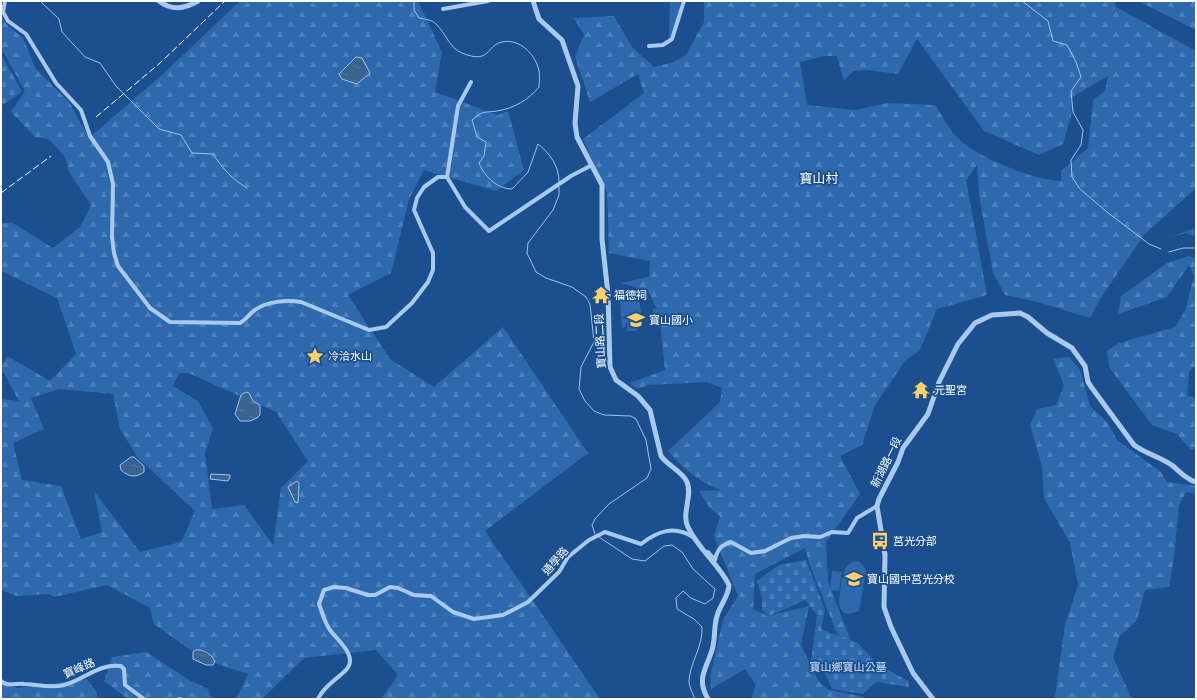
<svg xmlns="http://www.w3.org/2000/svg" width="1197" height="700" font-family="Helvetica,'Noto Sans TC',sans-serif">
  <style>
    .green { fill: #2e69ad }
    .forest { fill: url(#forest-firs); fill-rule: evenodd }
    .cemetery { fill: url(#cemetery-stones) }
    .water { fill: url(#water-ripples); stroke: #9cc4f0 }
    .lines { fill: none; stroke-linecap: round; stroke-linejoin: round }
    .stream { stroke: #9cc4f0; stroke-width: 1 }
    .minor { stroke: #a9c9ee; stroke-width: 4 }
    .tertiary { stroke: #a9c9ee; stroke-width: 5 }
    .rail { stroke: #fff; stroke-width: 1; stroke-dasharray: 7 3; stroke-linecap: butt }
    .labels { text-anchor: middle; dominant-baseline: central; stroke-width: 3.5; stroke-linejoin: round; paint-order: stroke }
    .poi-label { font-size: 11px; fill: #fff; stroke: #1b4f8f; text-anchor: start }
    .street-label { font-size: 11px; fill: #fff; stroke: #1b4f8f }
    .park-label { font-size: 11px; fill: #cfe3fa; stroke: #1b4f8f }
    .quarter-label { font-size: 13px; fill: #fff; stroke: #1b4f8f }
  </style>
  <defs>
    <pattern id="forest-firs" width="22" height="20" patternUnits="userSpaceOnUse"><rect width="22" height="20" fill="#2e69ad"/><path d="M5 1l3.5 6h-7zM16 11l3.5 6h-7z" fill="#4d80b9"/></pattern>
    <pattern id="cemetery-stones" width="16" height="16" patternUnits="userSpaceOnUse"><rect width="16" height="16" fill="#2e69ad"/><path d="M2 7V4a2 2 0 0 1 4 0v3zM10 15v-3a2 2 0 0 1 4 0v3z" fill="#4d80b9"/></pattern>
    <pattern id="water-ripples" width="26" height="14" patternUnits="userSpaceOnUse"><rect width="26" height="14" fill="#3c6290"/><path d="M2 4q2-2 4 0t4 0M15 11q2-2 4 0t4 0" fill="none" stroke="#597aa1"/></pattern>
  </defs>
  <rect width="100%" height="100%" fill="#1b4f8f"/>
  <path class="green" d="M670,1H683L674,33L669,40Z
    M619,290H622L623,296C628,291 633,292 639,297L641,313L637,323L630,325H638L637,331H627V325H630L626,323L625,327L622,328Z
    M661,308V324H653V309Z
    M855,561L860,562L866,570L860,606L859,611L849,614L844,613L840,608L839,603C841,589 840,565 855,561Z
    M832,571L842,572L839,591L830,590Z"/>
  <path class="forest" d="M240,1H418L442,52L435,92L498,115L508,111L524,170L496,191L424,170L409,199L391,273L348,295L390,359L434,387L503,327L588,453L485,531L600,699H381L398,675L376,650L304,658L262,699H236L248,674L217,664L199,656L154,624L150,608L107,585L54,597L49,594L16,596L1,590V399L19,401L1,368L7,356L50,381L76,354L57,298L1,271V224L11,222L53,248L80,227L91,205L69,172L65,157L49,139L35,137L11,112L25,91L1,48V16L7,25L23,38L36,69L69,102L89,138L163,74ZM179,373H188L276,412L308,461L281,488L273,545L244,505L212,509L205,453L213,428L198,401L173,386ZM59,389L113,394L120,429L138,458L195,511L181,542L140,552L94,491L102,532L81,539L61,486L22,480L13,443L44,429L31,398Z
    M704,1H1115L1116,7L1196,51V188L1144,235L1100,299L1090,318L1038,302L1005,295L993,273L979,195L977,165L966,180L987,295L937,309L920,350L905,361L875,405L862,445L840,456L860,494L826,542L828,582L851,641L839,639L809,563L805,548L755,574L753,609L768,616L809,606L801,645L819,682L829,690L864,697L862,699H751L756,685L745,669L711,689L710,677L723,620L738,596L714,536L720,516L709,507L699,491L721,490C701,483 681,467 668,451L720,402L722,388L707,382L648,385L638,389L629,383L665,370L659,313L648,291L621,283L649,277L650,261L609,253L607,193L583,139L644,93L638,74L590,102L575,57L584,35L574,18L614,16L632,47L654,67L673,62L686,55L704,22ZM917,39L984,131L1039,155L1063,144L1071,116L1072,97L1108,76L1105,91L1093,100L1088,148L1061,171V181C1034,180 978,158 958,138C949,130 943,116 935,105L888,103L855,110L807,105L800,62L824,56H837L844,81L853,71L867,70L898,74Z
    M1138,1H1196V30Z
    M1196,228V236L1185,233L1165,239Z
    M1189,256L1196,259V365L1189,372L1187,396L1196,397V449L1191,450L1177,434L1152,425L1109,367L1107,351L1119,343L1175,327L1185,311L1194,276L1189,265L1167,297L1118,314L1121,296L1167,263Z
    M1069,357L1080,370L1090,406L1108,423L1117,440L1161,472L1167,482L1196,486V494L1186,492L1179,505L1174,557L1169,587L1145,590L1137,620L1120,636L1113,657L1131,697L1135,699H1052L1055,697L1065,625L1078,585L1070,543L1044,498L1042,466L1030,425L1037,409L1056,405L1064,385L1053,359Z
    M146,652L191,681L208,689L212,699H128L104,681L112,657Z
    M87,679L97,693V699H1V683L18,688Z"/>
  <path class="cemetery" d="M1,54L22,92L1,106Z
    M806,560L825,610L821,629L858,643L876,663L908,681L909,687L876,682L863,694L832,689L824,671L811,662L817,615L805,600L769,616L762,610V598L757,581L779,565Z"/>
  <path class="water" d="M356,57L362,58L370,73L357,84L342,79L339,74Z
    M246,392L249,393L253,401L260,405V415L257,418L250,421H240L235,414L241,395Z
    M131,457H134L144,466V472C136,478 128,477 121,470L120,465Z
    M211,474L230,475V477L228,481L210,479Z
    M297,481L299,483L298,503L295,502L288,487Z
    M196,650C203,649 211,654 215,661L213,665H206L193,659V652Z"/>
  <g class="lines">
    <path class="stream" d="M40,1L59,19L62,32L85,57L100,63L116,86L159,129L181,135L192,153L213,154C223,169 232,179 247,188
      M414,1V10L419,18C424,19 433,20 436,24C446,33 449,48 462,53C491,65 486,45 502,42C520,38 536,55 539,71C540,76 539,82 539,87C528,100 515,108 497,111C483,113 484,110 472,120L477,137L486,142L484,156L479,163C484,176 497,189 512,189L528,172L538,144C550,154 559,165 559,182
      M1022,1L1048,21L1053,41L1067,45L1076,62L1081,77L1071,91L1073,112L1083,130L1081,145L1071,160L1072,177L1080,189L1107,212L1149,244L1161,249
      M559,187V195L553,210L528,243L527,253L536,272L546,278L572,287L586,297L590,304L594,342L581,367L579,389L585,401L594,411L604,415L631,416L636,419L646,440L651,469L647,478L609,504L595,519L592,525L595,534
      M1169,252L1183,248H1196
      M599,537L632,559L645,561L664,546L672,545L682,552L693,569L715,589L713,598L705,604L691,598L683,591L676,598L677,609L694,619L702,627C703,647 690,662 689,681C689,687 693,694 695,699"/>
    <path class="minor" d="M5,1L3,12L8,21L26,34L56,83L81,110L90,136L108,162L113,184L112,237L114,253L118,266L150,308L170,322L240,323C247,319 249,314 255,310C267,301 287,300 301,302L369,330L386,327L412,303L428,282L433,270V253L414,210L417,198L424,187L438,177H447L465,207L489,231L571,176L592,165
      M443,9L488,1
      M649,46L663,45L672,39L684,1
      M447,177L458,106L471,82
      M708,552L715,560C717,550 721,545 731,542L751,553L765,551L791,538L804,536L820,537L832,532L848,533L857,518L877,506
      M1,681C8,687 16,683 24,684C37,684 51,689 64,685C84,680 99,663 121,666L124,669L125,685L144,699
      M179,699H180
      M318,699C323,687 337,679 346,670C359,656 337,640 330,630C325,623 322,612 319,604L324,590L334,587L346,588L368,595H375L390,587L398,588L414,595L431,596L453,612L474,619L503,615L528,602L559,572L568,557L589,540L605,532L641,544C658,531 674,525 693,537"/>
    <path class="tertiary" d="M159,1C172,11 184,9 198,1
      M533,1L539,19L562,40L578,86L575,123L577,137L602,185V239L608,294L610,367L616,380L638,396L650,410L661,456C668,466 682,471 687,482C693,495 681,514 688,527C698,549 719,564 729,585C729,595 721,604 718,613C713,625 716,638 712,650C706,670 696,678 708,699
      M933,699L913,673L891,627L884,607L885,555L877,506L879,499L898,462L903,448L928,414L939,382L958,344L975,323L992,315L1020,313L1028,317L1047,333L1072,348L1085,366L1088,382L1092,388L1134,445C1146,454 1161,457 1173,466C1180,472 1187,480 1196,482"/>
    <path class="rail" d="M96,117L160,63L225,1
      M1,193L51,156"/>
  </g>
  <defs>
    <g id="temple-bare" transform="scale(1.38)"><path d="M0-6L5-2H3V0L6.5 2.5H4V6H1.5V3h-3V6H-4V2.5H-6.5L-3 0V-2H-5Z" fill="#ffd166" stroke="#1b4f8f" stroke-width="2.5" paint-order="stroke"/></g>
    <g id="school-bare" transform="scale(1.38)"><path d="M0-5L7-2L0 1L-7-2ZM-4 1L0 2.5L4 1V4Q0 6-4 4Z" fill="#ffd166" stroke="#1b4f8f" stroke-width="2.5" paint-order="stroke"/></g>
    <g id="sight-bare" transform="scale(1.38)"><path d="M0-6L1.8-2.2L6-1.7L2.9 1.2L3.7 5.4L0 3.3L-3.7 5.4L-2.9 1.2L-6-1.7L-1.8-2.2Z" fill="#ffd166" stroke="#1b4f8f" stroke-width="2.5" paint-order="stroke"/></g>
    <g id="bus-bare" transform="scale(1.38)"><path d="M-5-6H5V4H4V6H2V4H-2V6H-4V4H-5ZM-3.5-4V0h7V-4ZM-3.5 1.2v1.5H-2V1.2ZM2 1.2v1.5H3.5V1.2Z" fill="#ffd166" stroke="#1b4f8f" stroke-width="2.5" paint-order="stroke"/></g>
  </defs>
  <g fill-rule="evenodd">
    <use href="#temple-bare" x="601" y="295"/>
    <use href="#school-bare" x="636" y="320"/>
    <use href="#sight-bare" x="315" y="356"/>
    <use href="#temple-bare" x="921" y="390"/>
    <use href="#bus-bare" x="880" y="541"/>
    <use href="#school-bare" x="854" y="579"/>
  </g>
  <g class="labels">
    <g class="poi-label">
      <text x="614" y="295">福德祠</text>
      <text x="649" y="320">寶山國小</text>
      <text x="328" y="356">冷洽水山</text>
      <text x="934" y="390">元聖宮</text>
      <text x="893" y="541">莒光分部</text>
      <text x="867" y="579">寶山國中莒光分校</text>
    </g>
    <g class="street-label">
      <text transform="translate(600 341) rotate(-93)">寶山路二段</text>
      <text transform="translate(886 462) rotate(-64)">新湖路一段</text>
      <text transform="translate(555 561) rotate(-49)">通學路</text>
      <text transform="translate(79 668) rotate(-24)">寶峰路</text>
    </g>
    <g class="park-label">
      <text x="848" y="667">寶山鄉寶山公墓</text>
    </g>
    <g class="quarter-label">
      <text x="819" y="178">寶山村</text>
    </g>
  </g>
  <rect width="1197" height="700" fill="none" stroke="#ffffff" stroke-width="4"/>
</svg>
